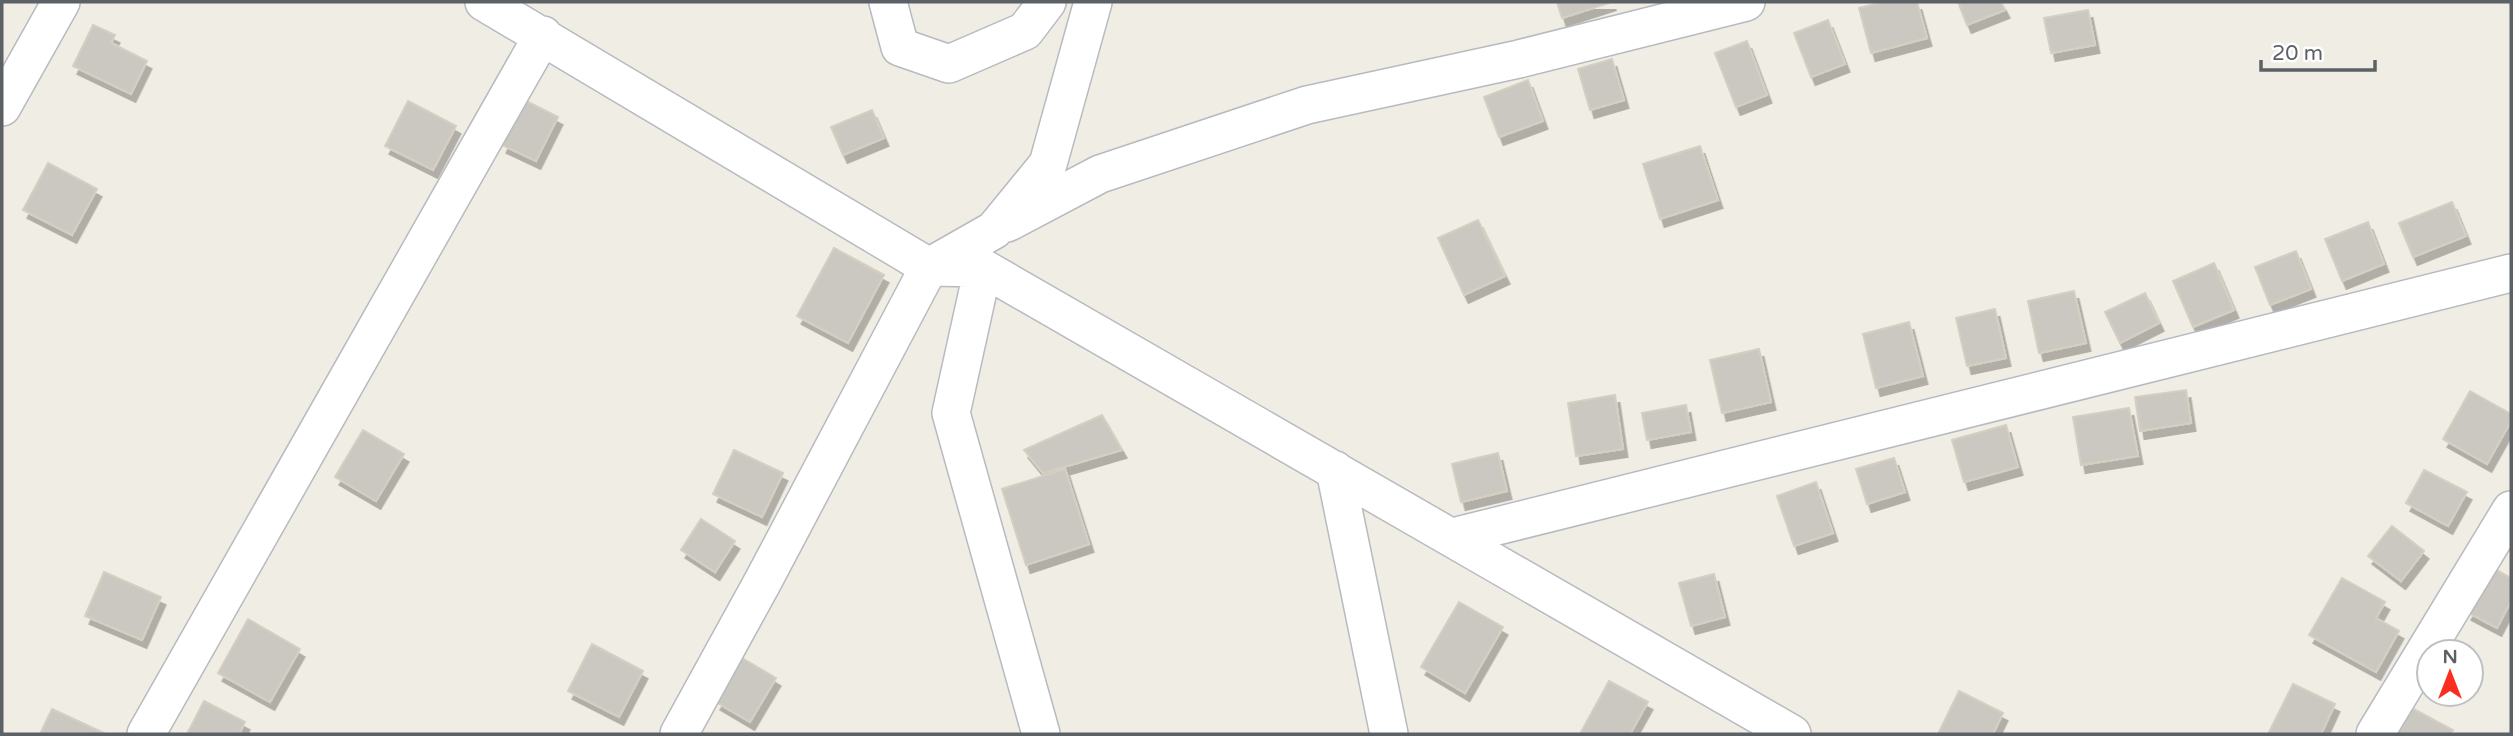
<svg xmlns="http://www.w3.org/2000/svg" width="2513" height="736" font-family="'Varela Round',sans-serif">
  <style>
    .building { fill: #cbc8c1; stroke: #d5cfc2; stroke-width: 2; filter: url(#shadow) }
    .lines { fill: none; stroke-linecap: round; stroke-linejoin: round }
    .minor-casing { stroke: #b7bbbf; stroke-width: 40 }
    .minor { stroke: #fff; stroke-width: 37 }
  </style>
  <defs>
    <filter id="shadow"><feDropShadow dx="4.5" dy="8" stdDeviation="0" flood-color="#0004"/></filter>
  </defs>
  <rect width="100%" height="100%" fill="#f0ede4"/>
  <path class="building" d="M1557,2H1612L1562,18Z
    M1883,2H1917L1927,38L1871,53L1859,8Z
    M1958,2H2001L2005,10L1967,25Z
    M2088,10L2095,45L2051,53L2044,18Z
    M1828,20L1845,64L1811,77L1794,33Z
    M93,25L115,35L111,43L147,61L131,94L73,66Z
    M1747,41L1767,95L1736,107L1715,53Z
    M1612,59L1624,100L1590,110L1578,69Z
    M1528,80L1543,121L1499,137L1484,97Z
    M524,100L558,117L536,161L502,145Z
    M408,101L456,126L433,170L385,146Z
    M872,110L884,138L843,155L831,127Z
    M1700,146L1718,200L1660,219L1643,164Z
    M48,163L97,189L72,235L23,210Z
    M2452,202L2466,236L2413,257L2399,223Z
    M1478,220L1505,276L1464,295L1438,238Z
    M2368,222L2384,264L2342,281L2325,239Z
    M834,248L884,275L848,343L797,316Z
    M2296,251L2311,289L2270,305L2255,267Z
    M2214,263L2234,310L2193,327L2173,281Z
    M2074,291L2086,343L2039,353L2028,301Z
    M2145,293L2159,323L2120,343L2105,312Z
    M1995,309L2006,358L1967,366L1956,318Z
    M1909,322L1923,376L1876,388L1863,334Z
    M1759,349L1771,402L1722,413L1710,360Z
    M2186,390L2191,423L2140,431L2135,397Z
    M2470,391L2511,414V421L2487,464L2443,439Z
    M1615,395L1623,449L1576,456L1568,403Z
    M1686,405L1691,432L1647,440L1642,413Z
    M2129,408L2138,456L2081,465L2073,417Z
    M1102,415L1122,450L1043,473L1024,450Z
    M2006,425L2018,467L1964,482L1952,440Z
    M363,430L404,454L376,501L335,477Z
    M734,450L783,473L762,517L713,494Z
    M1498,453L1507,491L1461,502L1452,464Z
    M1894,458L1905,492L1867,504L1856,469Z
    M1065,469L1089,544L1026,565L1002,489Z
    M2424,470L2467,492L2448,526L2406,503Z
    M1816,482L1833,533L1794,546L1777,496Z
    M701,519L735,541L715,572L681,550Z
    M2392,526L2424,551L2401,581L2368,556Z
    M2491,567L2511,578V601L2497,628L2467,612Z
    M104,572L161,597L142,640L85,616Z
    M1714,574L1725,617L1691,626L1679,583Z
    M2342,578L2385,602L2376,618L2399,631L2376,672L2309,635Z
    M1459,602L1503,627L1465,693L1421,667Z
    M248,619L300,649L270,702L218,673Z
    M592,644L643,671L619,717L568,691Z
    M742,658L776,678L750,722L716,702Z
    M1609,681L1648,702L1630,734H1585L1581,732Z
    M2293,684L2335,704L2321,734H2268Z
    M1959,691L2003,713L1993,734H1938Z
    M204,701L245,722L239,734H187Z
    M2408,706L2453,730L2450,734H2392Z
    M52,709L106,734H40Z"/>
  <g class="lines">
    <g class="minor-casing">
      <path id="minor" d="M484,2L929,267L983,268L1792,734
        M888,2L900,47L949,64L1025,31L1047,2
        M2,107L61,2
        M1007,223L1100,174L1307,105L1519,59L1746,2
        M983,268L951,413L1041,734
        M1335,470L1389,734
        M1453,537L2511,273
        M146,734L543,35
        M679,734L762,583L929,267L994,230L1048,164L1093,2
        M2375,734L2511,510"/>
    </g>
    <use href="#minor" class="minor"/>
  </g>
  <rect width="2513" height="736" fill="none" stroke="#5c6166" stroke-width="7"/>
  <g transform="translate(2450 673)"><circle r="33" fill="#ffffff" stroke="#bec0c2" stroke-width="2"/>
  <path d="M0-5L12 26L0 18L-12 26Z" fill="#f92e21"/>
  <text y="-10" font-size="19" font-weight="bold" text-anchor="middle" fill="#5c6166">N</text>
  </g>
  <path d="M2261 60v10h114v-10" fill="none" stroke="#5c6166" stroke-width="3.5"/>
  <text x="2272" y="60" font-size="21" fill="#5c6166" stroke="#ffffff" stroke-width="5" paint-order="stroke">20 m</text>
</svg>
